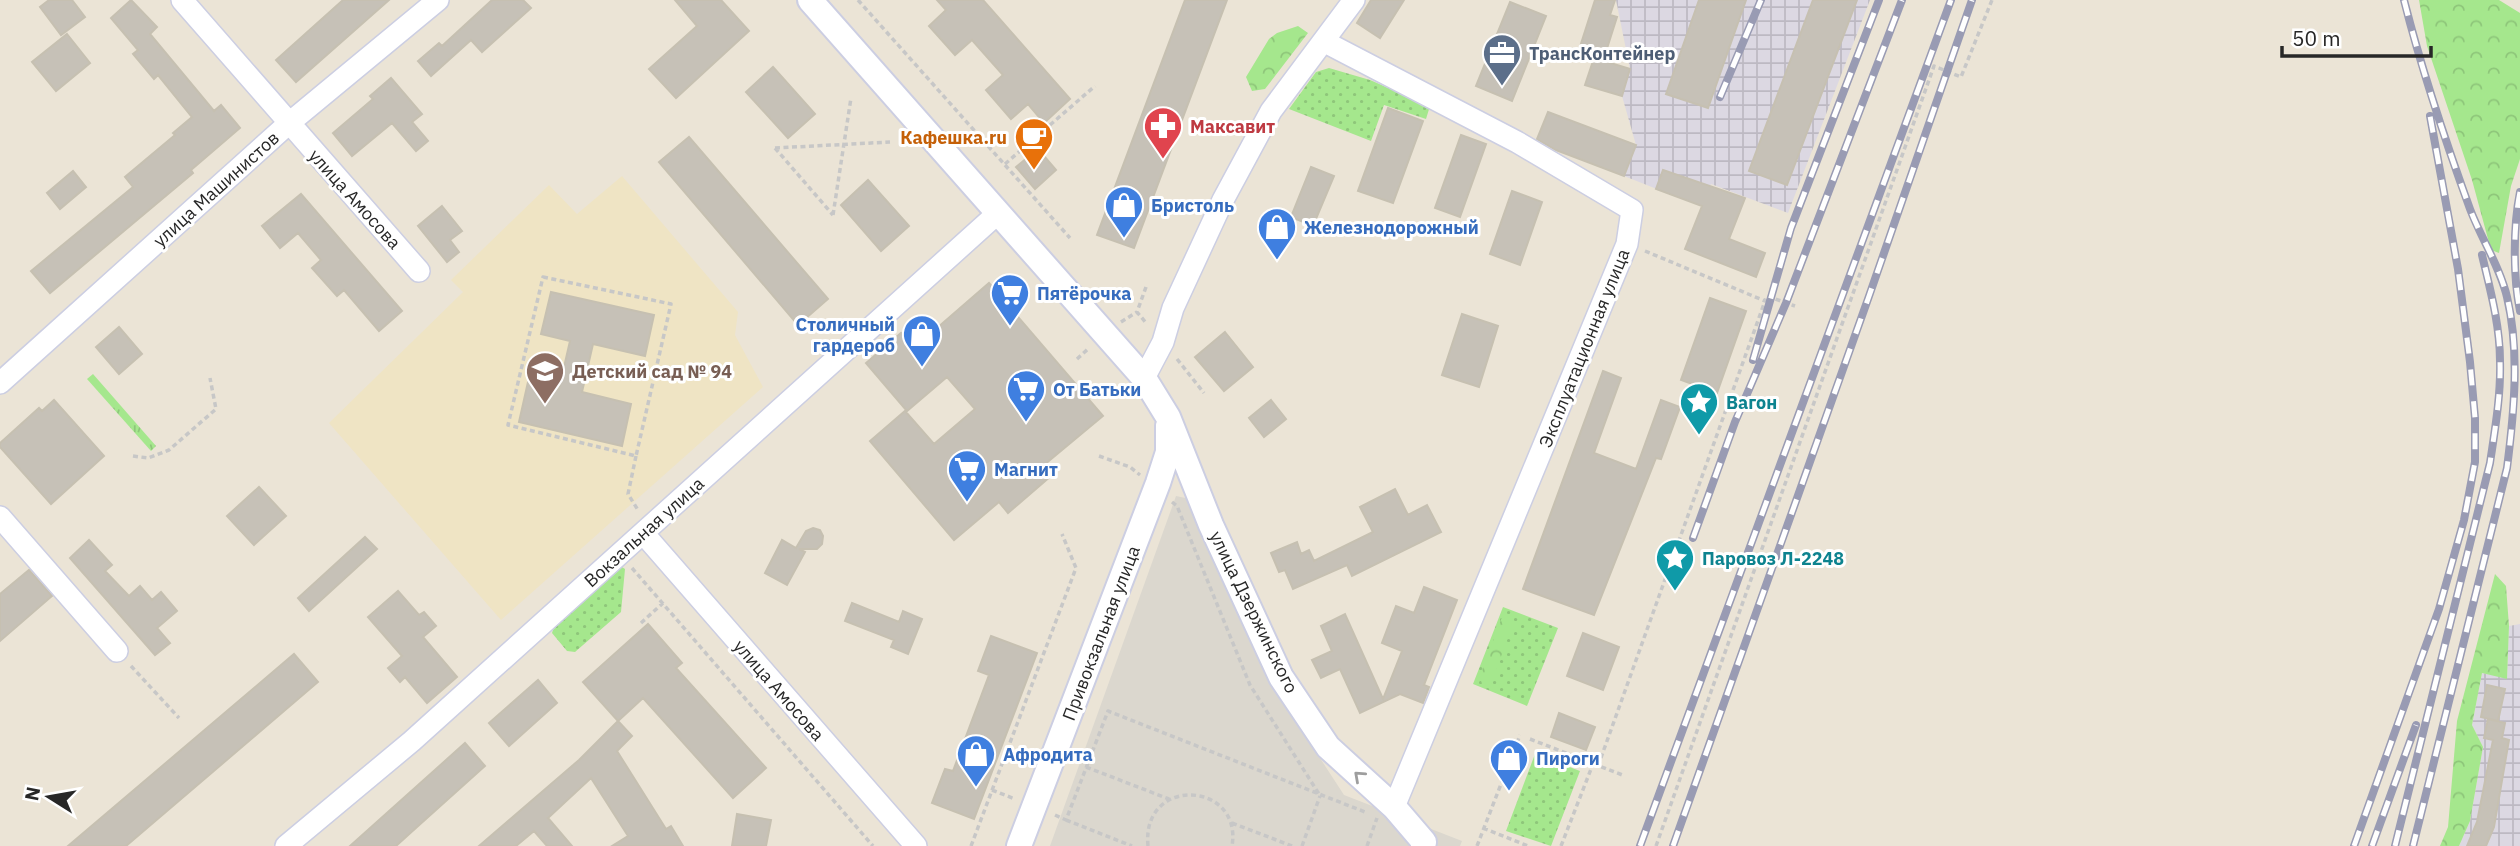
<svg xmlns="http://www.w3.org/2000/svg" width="2520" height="846" font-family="'IBM Plex Sans',sans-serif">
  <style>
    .industrial { fill: url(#industrial-grid) }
    .education { fill: #efe4c4 }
    .grass { fill: url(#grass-dots) }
    .forest { fill: url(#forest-crowns) }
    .park { fill: url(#park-tufts) }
    .plaza { fill: #dbd7ce }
    .building { fill: #c6c1b7; stroke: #c6c0b1; stroke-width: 2 }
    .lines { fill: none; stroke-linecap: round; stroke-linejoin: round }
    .minor-casing { stroke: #cccee2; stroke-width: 24 }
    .tertiary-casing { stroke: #cccee2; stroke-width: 28 }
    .path { stroke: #c7c7c7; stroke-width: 3.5; stroke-dasharray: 5 3.5; stroke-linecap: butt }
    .minor { stroke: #fff; stroke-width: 21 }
    .tertiary { stroke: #fff; stroke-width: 24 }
    .rail-casing { stroke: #999bb3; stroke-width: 8 }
    .rail { stroke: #fff; stroke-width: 5; stroke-dasharray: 16; stroke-linecap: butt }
    .oneway { stroke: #9e9e9e }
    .labels { text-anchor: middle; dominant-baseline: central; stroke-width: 6; stroke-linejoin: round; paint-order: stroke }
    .service-label { font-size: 18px; font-weight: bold; fill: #4e5e75; stroke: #fff; text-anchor: start }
    .health-label { font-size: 18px; font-weight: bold; fill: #be3a42; stroke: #fff; text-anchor: start }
    .food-label { font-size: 18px; font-weight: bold; fill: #c56008; stroke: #fff; text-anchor: end }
    .street-label { font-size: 18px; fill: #272727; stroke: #fff }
    .shop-label { font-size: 18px; font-weight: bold; fill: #366cbe; stroke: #fff; text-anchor: start }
    .education-label { font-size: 18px; font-weight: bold; fill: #785e54; stroke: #fff; text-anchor: start }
    .culture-label { font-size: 18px; font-weight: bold; fill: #0d838f; stroke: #fff; text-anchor: start }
  </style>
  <defs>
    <pattern id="industrial-grid" width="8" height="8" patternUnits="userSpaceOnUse" patternTransform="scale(1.75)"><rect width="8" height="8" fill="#dcd8e2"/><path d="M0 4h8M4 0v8" fill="none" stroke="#bdb9c2"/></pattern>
    <pattern id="grass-dots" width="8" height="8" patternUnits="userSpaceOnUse" patternTransform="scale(1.75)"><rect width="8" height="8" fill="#a5e78d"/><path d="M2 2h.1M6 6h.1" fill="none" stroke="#8ec67a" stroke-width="1.8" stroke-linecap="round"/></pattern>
    <pattern id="forest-crowns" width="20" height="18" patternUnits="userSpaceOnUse" patternTransform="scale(1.75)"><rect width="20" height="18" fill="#a5e78d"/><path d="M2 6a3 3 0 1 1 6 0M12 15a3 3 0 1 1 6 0" fill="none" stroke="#8ec67a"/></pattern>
    <pattern id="park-tufts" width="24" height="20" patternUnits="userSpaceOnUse" patternTransform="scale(1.75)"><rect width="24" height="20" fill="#a5e78d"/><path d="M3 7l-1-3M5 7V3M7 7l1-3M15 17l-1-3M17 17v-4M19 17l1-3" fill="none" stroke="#8ec67a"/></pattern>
  </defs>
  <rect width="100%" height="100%" fill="#ebe4d6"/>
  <path class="industrial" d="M1616,0H1870L1788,213L1711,184L1709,188L1679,191L1677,197L1624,176L1636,145L1622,96L1630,69Z
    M2520,624V846H2459L2470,821L2483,747L2472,725L2482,673L2507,678L2509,626Z"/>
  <path class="education" d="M622,176L738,312L735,335L763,387L501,620L329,423L463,292L451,280L549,185L577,214Z"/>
  <path class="grass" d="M1329,68L1370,80L1430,106L1426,119L1384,105L1371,141L1289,109L1316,72Z
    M619,565L625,569L621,612L575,652L567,651L552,633L555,624Z
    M1503,607L1558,628L1527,706L1473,684Z
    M1535,754L1580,771L1551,846L1506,831Z"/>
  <path class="forest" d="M2419,0H2499L2520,13V159L2511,186L2499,253L2491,250L2472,180L2427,46Z
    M1298,26L1308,33L1265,89L1252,91L1246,77L1269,39L1277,33Z
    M2495,574L2506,586L2509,626L2507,679L2482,673L2472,725L2483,747L2470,821L2459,846H2440L2448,827L2457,721Z
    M1509,614L1514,621L1491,684H1482L1480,676L1502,617Z"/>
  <path class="park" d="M93,374L156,446L151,451L87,379Z"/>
  <path class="plaza" d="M1176,496L1190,499L1234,605L1290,712L1344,795L1462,841L1460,846H1050Z"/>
  <path class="building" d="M49,0H72L85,17L61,35L40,7Z
    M131,0L157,27L150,34L214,111L221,105L240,128L191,170L193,173L50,293L31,271L133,187L125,177L175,135L173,133L192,117L158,75L154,79L133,54L138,50L111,18Z
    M343,0H389L296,82L276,60Z
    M492,0H523L531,8L482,52L471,40L431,76L418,61L439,43L442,46Z
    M675,0H721L749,31L676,98L649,69L697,26Z
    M937,0H983L1070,99L1044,123L1028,104L1011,119L986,90L1003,75L972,40L955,55L929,26L946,10Z
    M1185,0H1227L1134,248L1097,235Z
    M1371,0H1404L1380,38L1357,23Z
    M1595,0H1615L1610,15L1617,17L1603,61L1578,53Z
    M1699,0H1746L1708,108L1666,94Z
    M1813,0H1857L1787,185L1749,171Z
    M1510,2L1546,16L1512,101L1476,86Z
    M67,34L90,63L56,91L32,62Z
    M1594,58L1630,69L1622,96L1585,85Z
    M773,67L815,114L788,138L746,92Z
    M391,78L422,114L412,122L428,141L416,151L392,123L352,156L333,133L373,99L370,96Z
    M1388,108L1423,121L1393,203L1358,191Z
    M1548,112L1636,145L1624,176L1556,150L1537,139Z
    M1461,135L1486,144L1460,217L1435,208Z
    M689,137L828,299L798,325L659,162Z
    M1038,149L1056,170L1035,189L1016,167Z
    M1311,167L1334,176L1313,226L1291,217Z
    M1663,170L1745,198L1729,239L1765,253L1756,277L1685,249L1702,206L1656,189Z
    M73,171L86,187L60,209L47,193Z
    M868,180L909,226L881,251L841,205Z
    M1512,191L1542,202L1520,265L1490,254Z
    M301,194L402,311L379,331L344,290L337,296L312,268L321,260L298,233L280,248L262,226Z
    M442,206L462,231L450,240L459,252L447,262L418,226Z
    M989,283L1103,416L1044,465L1052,475L1008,513L999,502L954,540L870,441L905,411L934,444L975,409L947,377L907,411L866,363L901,333L914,348Z
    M551,292L654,315L645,356L593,344L582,392L631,404L622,446L519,422L528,382L559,389L570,341L541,334Z
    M1710,298L1746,311L1717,393L1681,380Z
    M1462,314L1498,326L1479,387L1442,375Z
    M119,327L142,354L119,374L96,347Z
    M1225,332L1253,367L1224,391L1195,357Z
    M1603,371L1621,378L1594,453L1636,469L1661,400L1680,407L1661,459L1656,458L1594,615L1523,589Z
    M54,400L104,456L51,504L0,447V443L39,408L42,411Z
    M1271,400L1286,419L1264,437L1249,418Z
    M259,487L286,516L254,545L227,516Z
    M1395,489L1408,515L1427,505L1441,532L1352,576L1347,565L1293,589L1285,570L1279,572L1271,553L1297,542L1301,554L1309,550L1314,561L1373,532L1360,507Z
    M813,528L820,530L823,536L822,544L817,549H799L805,552L787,585L765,573L782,540L796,548L806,531Z
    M365,537L377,549L309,611L298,598Z
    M89,540L112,565L105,571L129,596L140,586L152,600L161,592L177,611L157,628L170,643L155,655L70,558Z
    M29,570L52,596L0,641V594Z
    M1424,587L1457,600L1424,685L1429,687L1423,703L1400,694L1360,713L1340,669L1321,678L1312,660L1332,651L1321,626L1345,614L1383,699L1402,651L1382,643L1396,606L1414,613Z
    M398,591L419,615L424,612L436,626L423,637L457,677L427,703L405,677L400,682L388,668L402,656L368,617Z
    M852,603L899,622L903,611L922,619L908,654L891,647L894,640L845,621Z
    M648,624L682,663L676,668L766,768L733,798L643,698L618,721L583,682Z
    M1583,633L1619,647L1603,690L1567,676Z
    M991,636L1037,653L974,819L932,803L945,769L953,771L989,675L978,671Z
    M294,654L318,682L126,846H68Z
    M538,680L557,703L509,746L489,723Z
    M2487,685L2505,689L2498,721L2481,717Z
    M1559,713L1595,727L1586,750L1551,737Z
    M2488,719L2505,723L2502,738L2509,740L2494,827L2486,846H2467L2477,822L2493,740L2484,738Z
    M618,721L632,736L617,751L666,829L671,826L683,846H612L628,836L591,778L548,818L572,846H547L534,831L516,846H479L579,760Z
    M465,743L485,766L417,827L396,846H350Z
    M737,814L771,820L766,846H732Z"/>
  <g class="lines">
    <g class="minor-casing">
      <path id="minor" d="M182,0L419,271
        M1325,42L1517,142L1632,210L1627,244L1394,807
        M1144,378L1163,342L1173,308L1223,200L1271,111L1354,0
        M0,383L288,124L438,0
        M0,517L117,651
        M643,533L916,846
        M286,846L412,741L998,213"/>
    </g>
    <g class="tertiary-casing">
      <path id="tertiary" d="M810,0L1144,378L1168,417L1211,525L1281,677L1328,747L1394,807L1424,842L1423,846
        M1019,846L1158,483L1168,452V426"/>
    </g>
    <path class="path" d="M858,0L1070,238
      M775,148L890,142
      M775,148L833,215
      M1005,164L1095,86
      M833,215L851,98
      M1645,251L1765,301L1767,296L1795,306
      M543,277L671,304L636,456L508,425Z
      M1146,287L1137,312L1147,324
      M1121,322L1137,312
      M1077,359L1088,349
      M1177,359L1204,393
      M133,456L148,458L169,450L216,409L210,378
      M636,456L628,494L638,510
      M1099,456L1130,467L1140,475
      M1172,502L1177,506L1250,685L1319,794
      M632,568L873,846
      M641,623L663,603
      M131,666L179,718
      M1530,739L1625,776
      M1598,766L1765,301
      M1086,767L1169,799
      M992,790L1015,799
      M1055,815L1066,820L1108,711L1365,812
      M1066,820L1132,846
      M1232,823L1292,846
      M1483,828L1528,846
      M971,846L1076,568L1062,534
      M1148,846C1141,775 1243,781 1232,846
      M1302,846L1320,796
      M1367,846L1377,818
      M1477,846L1520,735
      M1561,846L1593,764
      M1656,846L1934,66L1961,77L1992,0"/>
    <use href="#minor" class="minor"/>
    <use href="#tertiary" class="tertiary"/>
    <g class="rail-casing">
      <path id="rail" d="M2404,0C2422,71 2445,140 2470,209C2481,238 2500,267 2507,297C2520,352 2514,413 2507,468L2413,846
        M1720,97L1761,0
        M2520,192C2513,227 2513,277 2520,311
        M1753,360L1791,228L1879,0
        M1693,538L1735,422L1786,303L1902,0
        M1640,846L1951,0
        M1673,846L1868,299L1972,0
        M2354,846L2439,609L2464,520L2475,462V418L2470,362L2458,269L2430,116
        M2372,846L2416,725
        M2395,846L2490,463C2495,429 2501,395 2500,361C2500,325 2490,289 2482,255"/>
    </g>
    <use href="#rail" class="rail"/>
  </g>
  <defs><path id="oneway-chevron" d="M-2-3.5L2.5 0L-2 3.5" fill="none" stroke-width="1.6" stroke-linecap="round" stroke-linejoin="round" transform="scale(1.75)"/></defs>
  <use class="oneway" href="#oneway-chevron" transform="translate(1359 776) rotate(-138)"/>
  <defs>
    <g id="office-pin" transform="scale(2.0125)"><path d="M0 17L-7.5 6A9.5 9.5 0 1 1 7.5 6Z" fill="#5c6f8a" stroke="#fff"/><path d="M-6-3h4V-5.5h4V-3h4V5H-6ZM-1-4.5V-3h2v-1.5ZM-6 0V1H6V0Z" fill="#fff"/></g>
    <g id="pharmacy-pin" transform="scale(2.0125)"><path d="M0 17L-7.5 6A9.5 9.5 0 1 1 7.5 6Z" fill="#e0444e" stroke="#fff"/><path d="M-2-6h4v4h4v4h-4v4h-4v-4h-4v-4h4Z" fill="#fff"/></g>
    <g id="cafe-pin" transform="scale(2.0125)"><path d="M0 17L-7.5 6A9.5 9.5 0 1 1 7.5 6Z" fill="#e8710a" stroke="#fff"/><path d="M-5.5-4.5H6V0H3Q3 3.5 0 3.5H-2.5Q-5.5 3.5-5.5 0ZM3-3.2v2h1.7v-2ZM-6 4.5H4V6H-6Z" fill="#fff"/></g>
    <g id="shop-pin" transform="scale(2.0125)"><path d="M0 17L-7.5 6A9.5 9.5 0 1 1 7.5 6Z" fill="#3f7fe0" stroke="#fff"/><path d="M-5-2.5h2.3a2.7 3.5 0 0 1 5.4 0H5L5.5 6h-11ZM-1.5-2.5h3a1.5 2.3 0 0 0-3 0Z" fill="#fff"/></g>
    <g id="supermarket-pin" transform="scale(2.0125)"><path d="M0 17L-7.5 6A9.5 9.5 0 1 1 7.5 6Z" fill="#3f7fe0" stroke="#fff"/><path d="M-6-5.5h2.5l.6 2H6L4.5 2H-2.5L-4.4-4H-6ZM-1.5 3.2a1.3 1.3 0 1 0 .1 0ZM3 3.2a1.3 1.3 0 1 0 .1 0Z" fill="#fff"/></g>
    <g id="school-pin" transform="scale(2.0125)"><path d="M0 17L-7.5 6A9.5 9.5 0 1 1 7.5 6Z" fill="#8d6e63" stroke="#fff"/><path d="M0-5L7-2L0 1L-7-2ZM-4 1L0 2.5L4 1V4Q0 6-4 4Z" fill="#fff"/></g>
    <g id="sight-pin" transform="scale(2.0125)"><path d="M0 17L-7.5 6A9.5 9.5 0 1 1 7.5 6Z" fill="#0f9aa8" stroke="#fff"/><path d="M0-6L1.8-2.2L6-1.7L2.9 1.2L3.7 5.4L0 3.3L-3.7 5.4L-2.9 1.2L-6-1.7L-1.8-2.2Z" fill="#fff"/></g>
  </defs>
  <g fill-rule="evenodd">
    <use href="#office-pin" x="1502" y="53"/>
    <use href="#pharmacy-pin" x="1163" y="126"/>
    <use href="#cafe-pin" x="1034" y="137"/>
    <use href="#shop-pin" x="1124" y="205"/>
    <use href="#shop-pin" x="1277" y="227"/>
    <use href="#supermarket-pin" x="1010" y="293"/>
    <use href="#shop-pin" x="922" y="334"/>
    <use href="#school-pin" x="545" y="371"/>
    <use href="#supermarket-pin" x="1026" y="389"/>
    <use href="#sight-pin" x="1699" y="402"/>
    <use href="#supermarket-pin" x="967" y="469"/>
    <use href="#sight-pin" x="1675" y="558"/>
    <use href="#shop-pin" x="976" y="754"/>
    <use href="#shop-pin" x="1509" y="758"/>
  </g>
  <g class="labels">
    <g class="service-label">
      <text x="1529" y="53">ТрансКонтейнер</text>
    </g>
    <g class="health-label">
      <text x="1190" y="126">Максавит</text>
    </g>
    <g class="food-label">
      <text x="1007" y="137">Кафешка.ru</text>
    </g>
    <g class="street-label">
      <text transform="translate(216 189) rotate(-42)">улица Машинистов</text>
      <text transform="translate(355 199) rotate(48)">улица Амосова</text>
      <text transform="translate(1584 348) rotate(-68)">Эксплуатационная улица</text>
      <text transform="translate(644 532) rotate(-42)">Вокзальная улица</text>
      <text transform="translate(1254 612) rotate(64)">улица Дзержинского</text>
      <text transform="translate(1101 633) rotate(-69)">Привокзальная улица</text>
      <text transform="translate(779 690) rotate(49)">улица Амосова</text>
    </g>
    <g class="shop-label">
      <text x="1151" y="205">Бристоль</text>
      <text x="1304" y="227">Железнодорожный</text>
      <text x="1037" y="293">Пятёрочка</text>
      <text x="895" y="324" text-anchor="end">Столичный<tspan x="895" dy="21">гардероб</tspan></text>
      <text x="1053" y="389">От Батьки</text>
      <text x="994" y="469">Магнит</text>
      <text x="1003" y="754">Афродита</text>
      <text x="1536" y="758">Пироги</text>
    </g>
    <g class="education-label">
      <text x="572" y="371">Детский сад № 94</text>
    </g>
    <g class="culture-label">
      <text x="1726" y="402">Вагон</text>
      <text x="1702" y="558">Паровоз Л-2248</text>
    </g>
  </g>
  <g transform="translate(49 797) rotate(281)" stroke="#ffffff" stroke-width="5" paint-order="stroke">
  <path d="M0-5L12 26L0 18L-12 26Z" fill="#272727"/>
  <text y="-10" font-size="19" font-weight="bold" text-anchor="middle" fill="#272727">N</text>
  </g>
  <path d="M2282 46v10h149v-10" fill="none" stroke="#272727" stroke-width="3.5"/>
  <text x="2292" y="46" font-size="21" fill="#272727" stroke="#ffffff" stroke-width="5" paint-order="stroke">50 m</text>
</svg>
